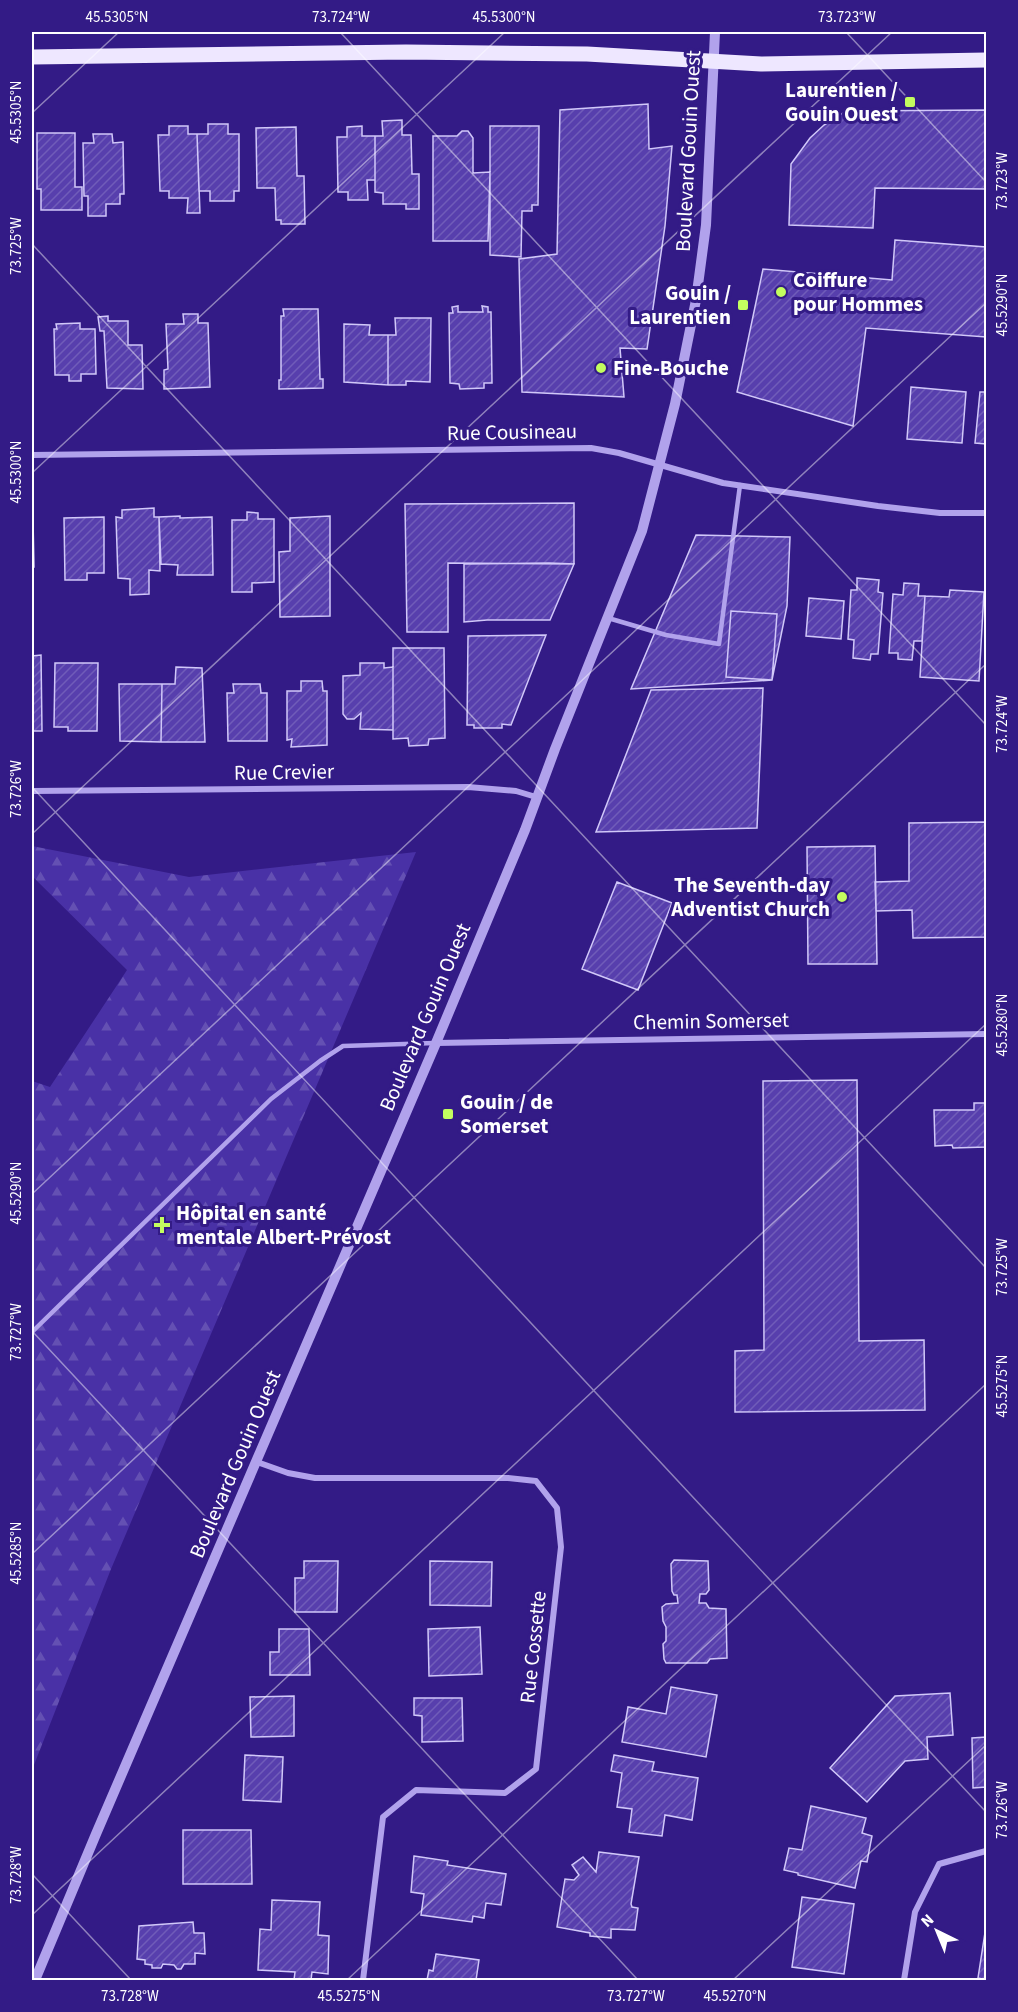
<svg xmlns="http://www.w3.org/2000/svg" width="1018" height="2012" font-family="'Source Sans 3',sans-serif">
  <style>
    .forest { fill: url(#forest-firs) }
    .building { fill: url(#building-hatch); stroke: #d1c8f9; stroke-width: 1.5 }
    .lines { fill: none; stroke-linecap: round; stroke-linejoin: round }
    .service { stroke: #b1a2ec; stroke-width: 4.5 }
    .minor { stroke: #b1a2ec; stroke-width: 6 }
    .tertiary { stroke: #b1a2ec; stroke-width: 10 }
    .primary { stroke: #eee7ff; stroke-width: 15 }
    .ticks { fill: none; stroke: #fff; stroke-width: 1.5; stroke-opacity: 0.45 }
    .poi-dot { fill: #c3fd5f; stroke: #331b86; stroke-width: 2 }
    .labels { text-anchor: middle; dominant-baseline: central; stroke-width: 6; stroke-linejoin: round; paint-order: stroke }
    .poi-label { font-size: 21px; font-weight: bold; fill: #fff; stroke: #331b86; text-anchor: start }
    .street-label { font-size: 21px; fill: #fff; stroke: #331b86 }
    .neatline { fill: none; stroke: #fff; stroke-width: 2 }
    .ticks-label { font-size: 15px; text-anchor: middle; fill: #fff }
  </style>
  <defs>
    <pattern id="forest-firs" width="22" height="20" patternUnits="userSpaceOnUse" patternTransform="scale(1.5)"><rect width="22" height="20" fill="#4931a6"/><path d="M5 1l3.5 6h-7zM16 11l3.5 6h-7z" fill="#6450b3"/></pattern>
    <pattern id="building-hatch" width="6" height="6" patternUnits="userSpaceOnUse" patternTransform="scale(1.5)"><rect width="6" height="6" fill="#573fad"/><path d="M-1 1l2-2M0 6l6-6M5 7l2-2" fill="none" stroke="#705cb9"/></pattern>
  </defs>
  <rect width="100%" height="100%" fill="#331b86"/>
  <path class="forest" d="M32,846L189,877L416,852L111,1569L32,1770V1081L50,1087L127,970L32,876Z"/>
  <path class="building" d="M648,104L649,149L672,146L665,226L647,349L620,348L624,397L522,392L519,259L557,254L560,110Z
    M986,110V189L875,188L873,228L789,225L791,164L810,138L824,125L846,111Z
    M402,120V135H411L412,174H419V209H406V204H383V193L375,192V136H383L382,121Z
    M208,124H228V134H239V191H234V201H210V191H199L197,134H208Z
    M169,126H188V134H197L200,213H187L188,198H169V191H160L158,135H169Z
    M362,126V136H375V180H367L368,200H348V192H338L337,137H347V127Z
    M490,126H539L538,205H532V211H522L521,257L490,255Z
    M296,127L297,176H304L305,224H281V220H276L275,188H257L256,128Z
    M462,131H468L473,138V173L490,172L488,241H433V136H457Z
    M37,133H75V187H82V210H41V189H37Z
    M93,134H112L113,143L123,142L124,194H120V204H106V216H88V196H84L83,143H94Z
    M895,240L986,247V337L866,328L853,426L737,392L763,269L892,280Z
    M458,306V312H483L482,306L488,307V312H491L492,383H484V388L460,389L459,384L450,383L449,313H453L452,307Z
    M283,309H318L320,379H323V388L279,389V380H281V316H284Z
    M183,314H198V323H208L210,387L164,389V370L168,369L166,324H184Z
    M108,316V321H128V345H142L143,389L107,388L104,331H100L98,317Z
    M395,318H431L430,382L406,381V385H388V335H396Z
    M80,323V329H95L96,374H81V381H69V375H55L54,329H57L56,324Z
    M344,324L370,325L369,335H388V385L344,382Z
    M911,387L966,392L962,443L907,439Z
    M980,392H986V444L975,443Z
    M574,503V564L448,563V632H407L405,504Z
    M154,508V517H159L160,571L149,570V594L130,595V579L118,578L116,517L122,518V510Z
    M247,512L258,513V519H274V582L252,583V592H232V520H247Z
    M180,516V518L212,517L213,575H177L178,565L161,564L159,517Z
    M330,516V616L280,617L279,552L290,551V518Z
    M104,517V573H87V580H65L64,518Z
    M32,520H33L34,567H32Z
    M696,535L790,537L787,606L772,680L631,689Z
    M549,563L574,564L550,620H487L464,622V564Z
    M857,578L879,580L878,592L883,593L878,654H871L870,660L853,658L854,640L848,639L851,590H857Z
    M904,583L919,584L918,596H925L922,641H914L912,660L898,659V653H889L893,594L903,595Z
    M950,590L984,592L979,681L920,677L925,596L949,597Z
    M809,598L844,601L841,639L806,636Z
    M731,611L777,614L772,680L726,677Z
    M546,635L511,725L502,724V728H474V725H467L468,636Z
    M393,648H444L445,738L429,739L428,745L409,746L408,738L393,739Z
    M41,655L42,731H32V656Z
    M55,663H98L97,731H68V727H54Z
    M360,663H384V668L393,667V730L360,729L361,713L354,719H347L343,714V676L360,675Z
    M176,667L202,668L205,742H161L162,684H175Z
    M301,681H322L323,691H327V745L291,747L292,739L287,740V691H301Z
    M119,684H162L161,742L120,741Z
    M233,684H260L261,693H267V741H228L227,693H234Z
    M763,688L757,828L596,832L651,690Z
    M986,822V937L913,938L912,910L876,911L875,882L909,881V823Z
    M875,846L877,964H808L807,847Z
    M617,882L672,903L638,990L582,969Z
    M857,1080L859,1341L924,1340L925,1410L735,1412V1351L764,1350L763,1081Z
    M974,1103H986V1147L953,1148L952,1145L935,1146L934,1110H974Z
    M674,1560L708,1561L709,1590L706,1594H700L699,1603H706L709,1608L726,1609L727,1658L710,1659L707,1663H666L664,1659L663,1644L666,1641V1627L663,1621L662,1607L666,1604L678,1603L677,1595H674L672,1591L671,1564Z
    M304,1561H338L337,1612H295V1578H304Z
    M430,1561L492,1562L491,1606L430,1605Z
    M480,1627L482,1674L429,1676L428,1629Z
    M279,1629H309L310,1675H270V1652H279Z
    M671,1687L717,1695L706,1757L622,1742L628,1707L666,1714Z
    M950,1693L953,1735L927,1737L928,1759L905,1761L867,1802L830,1768L895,1696Z
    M294,1696V1736L251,1737L250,1697Z
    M414,1698H462L463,1741L422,1742V1716L414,1715Z
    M986,1737V1787L973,1788L972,1738Z
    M245,1755L283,1757L281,1802L243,1800Z
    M614,1755L654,1762L652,1771L698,1778L692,1820L665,1815L662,1836L629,1832L632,1809L617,1807L622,1773L611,1771Z
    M811,1806L866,1818L862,1833L872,1836L867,1862L861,1861L855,1888L798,1875V1873L784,1870L789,1848L802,1850Z
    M183,1830H251L252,1884H183Z
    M599,1852L639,1857L631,1904L632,1907L638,1908L635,1930L611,1929V1938L590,1936V1933L557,1927L565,1879L574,1880L579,1875L572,1865L583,1857L596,1872Z
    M414,1856L448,1861L447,1865L506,1874L501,1905L486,1903L484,1918L473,1916L472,1922L421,1915L424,1894L411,1892Z
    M802,1897L854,1904L844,1974L792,1967Z
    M272,1900L320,1902L318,1935L329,1936L328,1974L312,1972L311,1980H294L295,1972L258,1970L260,1929L271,1930Z
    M193,1922L194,1933H204L205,1954L195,1953V1964H184L181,1969H177L174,1965L163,1964L161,1968H152V1965L145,1964V1960L137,1959L139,1926Z
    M986,1926V1980L978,1978Z
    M436,1954L479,1960L476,1980H427L429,1970L433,1971Z"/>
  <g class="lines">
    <path class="service" d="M608,618L666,635L719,644L740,485
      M32,1332L271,1099L320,1061L343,1046L435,1043"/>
    <path class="minor" d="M32,455L591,448L619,453L723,483L878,506L940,513H986
      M32,791L468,787L516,791L536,797
      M436,1043L986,1034
      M257,1462L288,1473L315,1478H508L536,1481L557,1508L561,1547L536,1769L505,1793L416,1790L383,1817L363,1980
      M904,1980L915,1912L939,1864L986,1851"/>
    <path class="tertiary" d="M35,1980L96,1834L436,1043L525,830L555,749L642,531L675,404L696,300L706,225L715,32"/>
    <path class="primary" d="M32,57L406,52L587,54L761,64L986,60"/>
  </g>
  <path class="ticks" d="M340,32L986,725M846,32L986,182M32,113L119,32M32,244L986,1268M32,473L505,32M32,787L986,1812M32,834L892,32M32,1194L986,303M32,1331L638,1980M32,1554L986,664M32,1874L131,1980M32,1915L986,1024M347,1980L986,1384M733,1980L986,1745"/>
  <g class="poi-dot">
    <rect x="904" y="96" width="12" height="12" rx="3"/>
    <circle cx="781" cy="292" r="6"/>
    <rect x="737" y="299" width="12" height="12" rx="3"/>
    <circle cx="601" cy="368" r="6"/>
    <circle cx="842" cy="897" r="6"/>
    <rect x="442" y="1108" width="12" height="12" rx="3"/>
    <path d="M159 1216h6v6h6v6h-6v6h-6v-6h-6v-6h6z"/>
  </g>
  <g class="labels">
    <g class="poi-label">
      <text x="898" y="90" text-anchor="end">Laurentien /<tspan x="898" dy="24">Gouin Ouest</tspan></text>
      <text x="793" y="280">Coiffure<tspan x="793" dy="24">pour Hommes</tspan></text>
      <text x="731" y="293" text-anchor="end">Gouin /<tspan x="731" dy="24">Laurentien</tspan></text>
      <text x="613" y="368">Fine-Bouche</text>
      <text x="830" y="885" text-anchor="end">The Seventh-day<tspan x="830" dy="24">Adventist Church</tspan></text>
      <text x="460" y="1102">Gouin / de<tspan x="460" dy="24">Somerset</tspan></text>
      <text x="176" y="1213">Hôpital en santé<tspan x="176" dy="24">mentale Albert-Prévost</tspan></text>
    </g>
    <g class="street-label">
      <text transform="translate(688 151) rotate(-87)">Boulevard Gouin Ouest</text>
      <text transform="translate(512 432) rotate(-1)">Rue Cousineau</text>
      <text transform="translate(284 772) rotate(-1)">Rue Crevier</text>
      <text transform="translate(425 1017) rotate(-67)">Boulevard Gouin Ouest</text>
      <text transform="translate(711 1021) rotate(-1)">Chemin Somerset</text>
      <text transform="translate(235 1464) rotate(-67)">Boulevard Gouin Ouest</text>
      <text transform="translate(533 1647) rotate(-84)">Rue Cossette</text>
    </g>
  </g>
  <rect width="1018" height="2012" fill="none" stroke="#331b86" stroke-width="66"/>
  <g transform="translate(937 1931) rotate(317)" stroke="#331b86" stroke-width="4.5" paint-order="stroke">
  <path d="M0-4.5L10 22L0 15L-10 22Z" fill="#ffffff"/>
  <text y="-9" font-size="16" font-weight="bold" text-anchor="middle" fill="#ffffff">N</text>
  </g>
  <rect x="33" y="33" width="952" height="1946" class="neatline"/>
  <g class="ticks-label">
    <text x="117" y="22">45.5305°N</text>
    <text x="341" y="22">73.724°W</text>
    <text x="504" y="22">45.5300°N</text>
    <text x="847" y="22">73.723°W</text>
    <text transform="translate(16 112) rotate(-90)" y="5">45.5305°N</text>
    <text transform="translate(1002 181) rotate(-90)" y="5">73.723°W</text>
    <text transform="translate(16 246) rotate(-90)" y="5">73.725°W</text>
    <text transform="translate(1002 305) rotate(-90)" y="5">45.5290°N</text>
    <text transform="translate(16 472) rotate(-90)" y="5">45.5300°N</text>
    <text transform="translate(1002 724) rotate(-90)" y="5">73.724°W</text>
    <text transform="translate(16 789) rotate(-90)" y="5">73.726°W</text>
    <text transform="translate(1002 1025) rotate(-90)" y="5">45.5280°N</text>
    <text transform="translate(16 1193) rotate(-90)" y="5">45.5290°N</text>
    <text transform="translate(1002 1267) rotate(-90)" y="5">73.725°W</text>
    <text transform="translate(16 1332) rotate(-90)" y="5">73.727°W</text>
    <text transform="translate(1002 1386) rotate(-90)" y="5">45.5275°N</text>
    <text transform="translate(16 1553) rotate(-90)" y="5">45.5285°N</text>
    <text transform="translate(1002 1810) rotate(-90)" y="5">73.726°W</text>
    <text transform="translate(16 1875) rotate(-90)" y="5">73.728°W</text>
    <text x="130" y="2001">73.728°W</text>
    <text x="349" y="2001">45.5275°N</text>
    <text x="636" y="2001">73.727°W</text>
    <text x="735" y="2001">45.5270°N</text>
  </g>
</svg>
